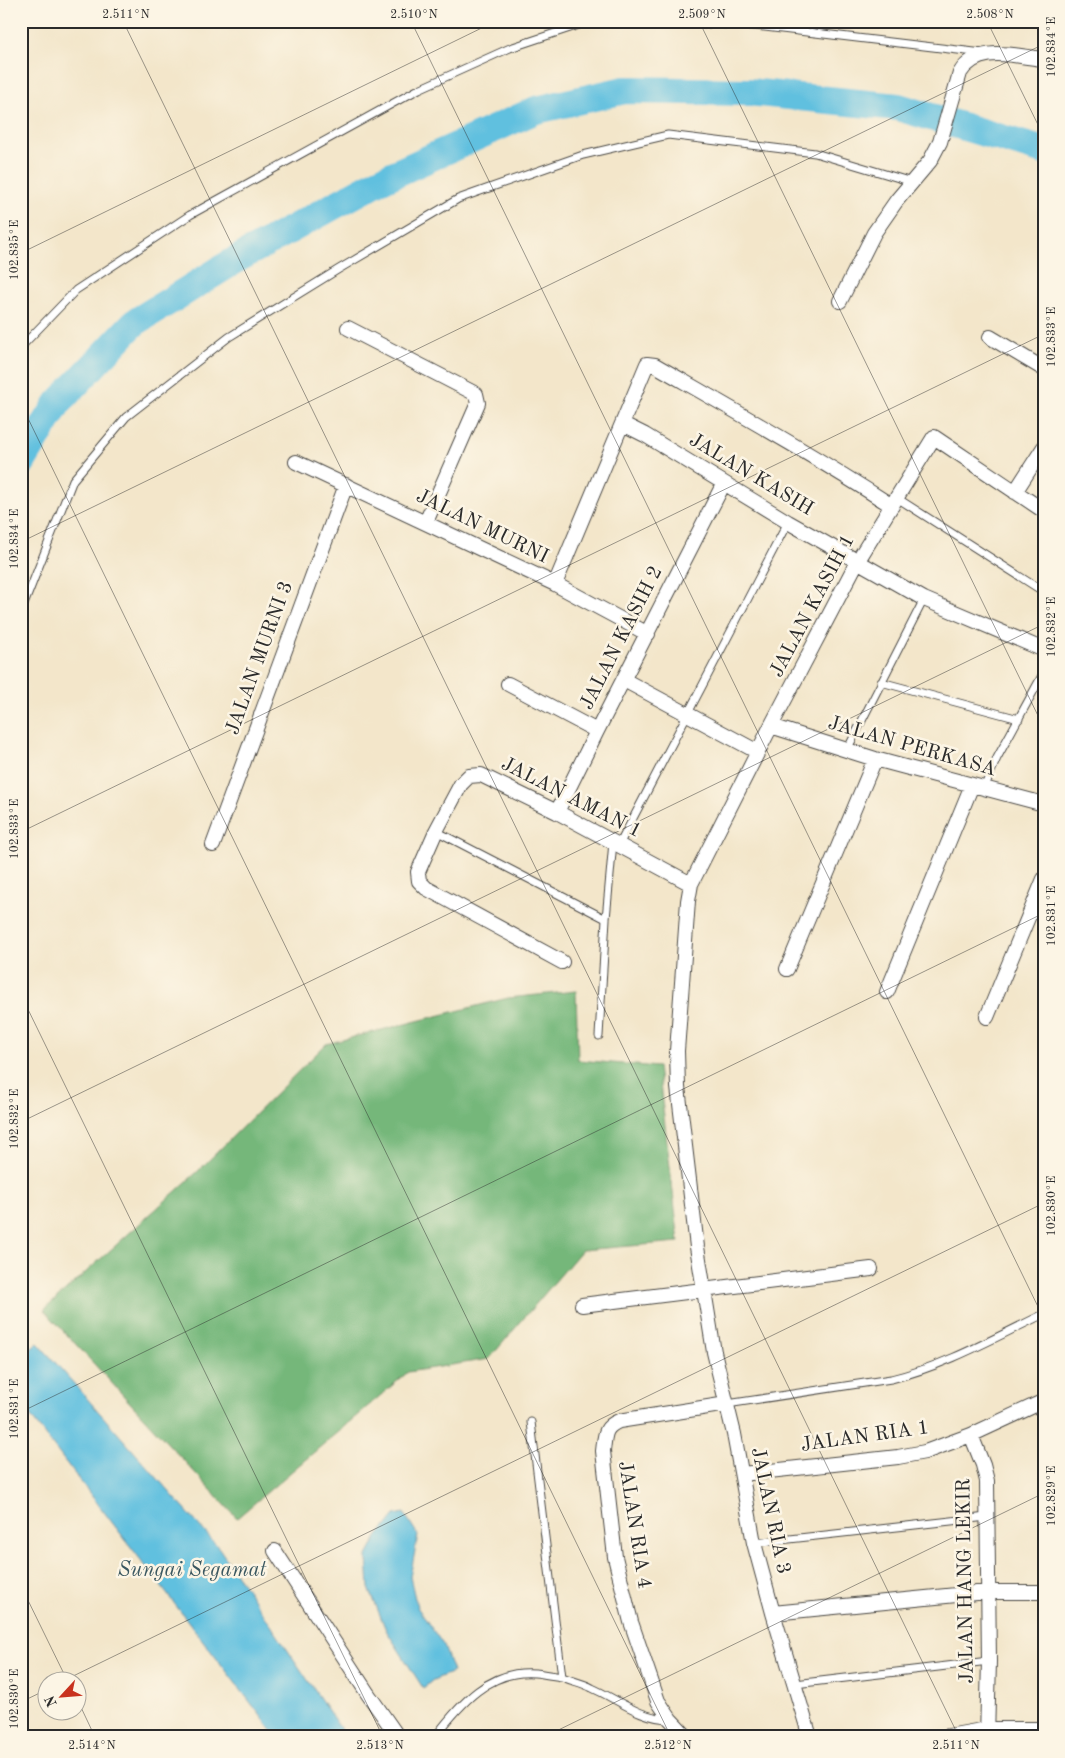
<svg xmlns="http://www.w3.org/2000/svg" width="1065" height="1758" font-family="'Old Standard TT',serif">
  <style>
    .forest { fill: #75b77a; stroke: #507152 }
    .water { fill: #61c0df; stroke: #467685 }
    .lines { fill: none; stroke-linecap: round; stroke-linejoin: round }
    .river { stroke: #61c0df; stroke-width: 28 }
    .lane-casing { stroke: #494743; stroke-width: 9 }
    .street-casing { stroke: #494743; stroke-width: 16 }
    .lane { stroke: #fff; stroke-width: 7 }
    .street { stroke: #fff; stroke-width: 14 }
    .ticks { fill: none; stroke: #2b2b2b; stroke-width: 1; stroke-opacity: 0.45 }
    .labels { text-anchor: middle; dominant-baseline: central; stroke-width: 5; stroke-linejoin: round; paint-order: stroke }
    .street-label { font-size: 20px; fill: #2b2b2b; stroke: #fcf5e5 }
    .water-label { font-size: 21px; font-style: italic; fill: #3b5861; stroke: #fcf5e5 }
    .neatline { fill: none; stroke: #2b2b2b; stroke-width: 2 }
    .ticks-label { font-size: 12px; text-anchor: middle; fill: #2b2b2b }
  </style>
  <rect width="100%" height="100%" fill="#fcf5e5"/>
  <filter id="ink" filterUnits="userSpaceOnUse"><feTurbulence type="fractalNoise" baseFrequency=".02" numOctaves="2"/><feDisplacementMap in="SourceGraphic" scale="10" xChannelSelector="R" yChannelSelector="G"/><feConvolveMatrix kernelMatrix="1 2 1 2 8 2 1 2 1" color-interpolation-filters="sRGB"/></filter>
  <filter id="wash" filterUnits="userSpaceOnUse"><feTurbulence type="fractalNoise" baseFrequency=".0096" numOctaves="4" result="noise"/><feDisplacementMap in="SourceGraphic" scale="20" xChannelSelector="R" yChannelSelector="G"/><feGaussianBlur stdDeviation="1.12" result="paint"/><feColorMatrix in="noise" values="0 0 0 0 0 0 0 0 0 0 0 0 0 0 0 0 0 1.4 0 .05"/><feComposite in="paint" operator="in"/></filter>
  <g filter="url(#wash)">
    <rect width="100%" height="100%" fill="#f3e6ca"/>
    <path class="forest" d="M576,991L578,1060L658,1067L679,1242L582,1250L489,1359L408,1372L237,1518L44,1310L196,1173L326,1044L508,998Z"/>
    <path class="water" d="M38,1343L219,1548L346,1737H277L21,1404V1357Z
      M404,1513L418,1535L410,1577L417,1607L444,1646L453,1672L433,1680L423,1688L386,1630L369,1588L367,1556L377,1537L395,1515Z"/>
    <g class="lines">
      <path class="river" d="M21,464L58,403L134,323L239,258L379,181L536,110L625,90L748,92L898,107L1044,151"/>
    </g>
  </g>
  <g filter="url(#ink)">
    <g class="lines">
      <g class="lane-casing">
        <path id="lane" d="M642,21L756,26L983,53
          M21,347L76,290L190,215L419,89L510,48L591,21
          M897,498L1044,592
          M21,612L73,480L126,417L229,337L339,269L458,199L583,155L668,135L815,153L912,182
          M881,682L1019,719
          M847,750L924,599
          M984,788L997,758L1044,672
          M436,831L606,919L613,842
          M619,845L788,522
          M599,1036L606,919
          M727,1404L891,1379C945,1366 994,1338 1044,1314
          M531,1422L562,1677C572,1681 583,1683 592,1688C617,1699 641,1719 670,1719
          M754,1543L987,1517
          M795,1684L989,1661
          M435,1737C460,1704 490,1669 535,1673C544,1674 554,1676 562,1677"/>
      </g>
      <g class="street-casing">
        <path id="street" d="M840,301L874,233L897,200L930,161L940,142L960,73C978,43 1016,57 1044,59
          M348,328L476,394L478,403L426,522
          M990,337L1044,369
          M623,424L645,435L788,522L924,599L1044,650
          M296,462L555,584L648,634
          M1015,492L1044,447
          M555,584L647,364L655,365C735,411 815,456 892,506
          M624,680L758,752
          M508,684L597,731
          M771,726L875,759L1044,804
          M557,812L597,731L724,483
          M213,845L346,485
          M562,962L426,888L419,881L418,872L436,831L461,784L469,776L481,775L557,812L691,884
          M787,969L875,759
          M887,992L972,785
          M987,1017L1044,879
          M582,1305L871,1269
          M971,1435L983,1465L987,1481L989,1661L987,1737
          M742,1474L898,1457L925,1452L971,1435L1044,1401
          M275,1551L368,1694L398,1737
          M773,1613L987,1592H1044
          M687,1737L670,1719L658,1701L631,1622L615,1557L603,1451C605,1435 604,1427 619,1421L727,1404
          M810,1737L773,1613L754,1543L734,1434L714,1352L697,1247L678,1087L677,1051L688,901L691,884L771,726L857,562L934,437L1044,511
          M943,1737L987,1729H1044"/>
      </g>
      <use href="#lane" class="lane"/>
      <use href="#street" class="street"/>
    </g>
  </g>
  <path class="ticks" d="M123,21L959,1737M411,21L1044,1319M699,21L1044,728M987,21L1044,137M21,253L496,21M21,404L671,1737M21,542L1044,44M21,832L1044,334M21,995L383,1737M21,1122L1044,624M21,1412L1044,913M21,1586L67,1680M65,1680L1044,1203M78,1701L95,1737M21,1702L48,1689M544,1737L1044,1493"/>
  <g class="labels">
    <g class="street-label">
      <text transform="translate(751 475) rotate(31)">JALAN KASIH</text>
      <text transform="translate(482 527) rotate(26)">JALAN MURNI</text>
      <text transform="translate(813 606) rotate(-62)">JALAN KASIH 1</text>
      <text transform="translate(622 638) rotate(-63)">JALAN KASIH 2</text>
      <text transform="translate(260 658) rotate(-70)">JALAN MURNI 3</text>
      <text transform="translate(912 747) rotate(16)">JALAN PERKASA</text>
      <text transform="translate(571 798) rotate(27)">JALAN AMAN 1</text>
      <text transform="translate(865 1437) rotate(-8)">JALAN RIA 1</text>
      <text transform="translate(770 1511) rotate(78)">JALAN RIA 3</text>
      <text transform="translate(634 1525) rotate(81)">JALAN RIA 4</text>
      <text transform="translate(966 1581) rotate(-91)">JALAN HANG LEKIR</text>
    </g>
    <g class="water-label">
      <text x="192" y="1570">Sungai Segamat</text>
    </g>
  </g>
  <rect width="1065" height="1758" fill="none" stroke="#fcf5e5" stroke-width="55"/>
  <g transform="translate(62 1696) rotate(244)"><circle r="24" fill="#fcf5e5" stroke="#a8a49b"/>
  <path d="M0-4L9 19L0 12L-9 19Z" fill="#c8321e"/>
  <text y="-8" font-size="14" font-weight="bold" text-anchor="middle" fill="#2b2b2b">N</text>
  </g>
  <rect x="28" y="28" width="1010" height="1702" class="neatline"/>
  <g class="ticks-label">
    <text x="126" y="18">2.511°N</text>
    <text x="414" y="18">2.510°N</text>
    <text x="702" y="18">2.509°N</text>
    <text x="990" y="18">2.508°N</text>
    <text transform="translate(1051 47) rotate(-90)" y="4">102.834°E</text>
    <text transform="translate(14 250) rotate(-90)" y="4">102.835°E</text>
    <text transform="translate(1051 337) rotate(-90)" y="4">102.833°E</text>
    <text transform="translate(14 539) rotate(-90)" y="4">102.834°E</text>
    <text transform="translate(1051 627) rotate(-90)" y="4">102.832°E</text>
    <text transform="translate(14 829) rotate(-90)" y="4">102.833°E</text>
    <text transform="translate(1051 916) rotate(-90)" y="4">102.831°E</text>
    <text transform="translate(14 1119) rotate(-90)" y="4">102.832°E</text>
    <text transform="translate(1051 1206) rotate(-90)" y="4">102.830°E</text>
    <text transform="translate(14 1409) rotate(-90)" y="4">102.831°E</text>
    <text transform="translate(1051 1496) rotate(-90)" y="4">102.829°E</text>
    <text transform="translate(14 1699) rotate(-90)" y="4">102.830°E</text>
    <text x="92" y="1749">2.514°N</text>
    <text x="380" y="1749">2.513°N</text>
    <text x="668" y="1749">2.512°N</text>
    <text x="956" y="1749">2.511°N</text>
  </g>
</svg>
